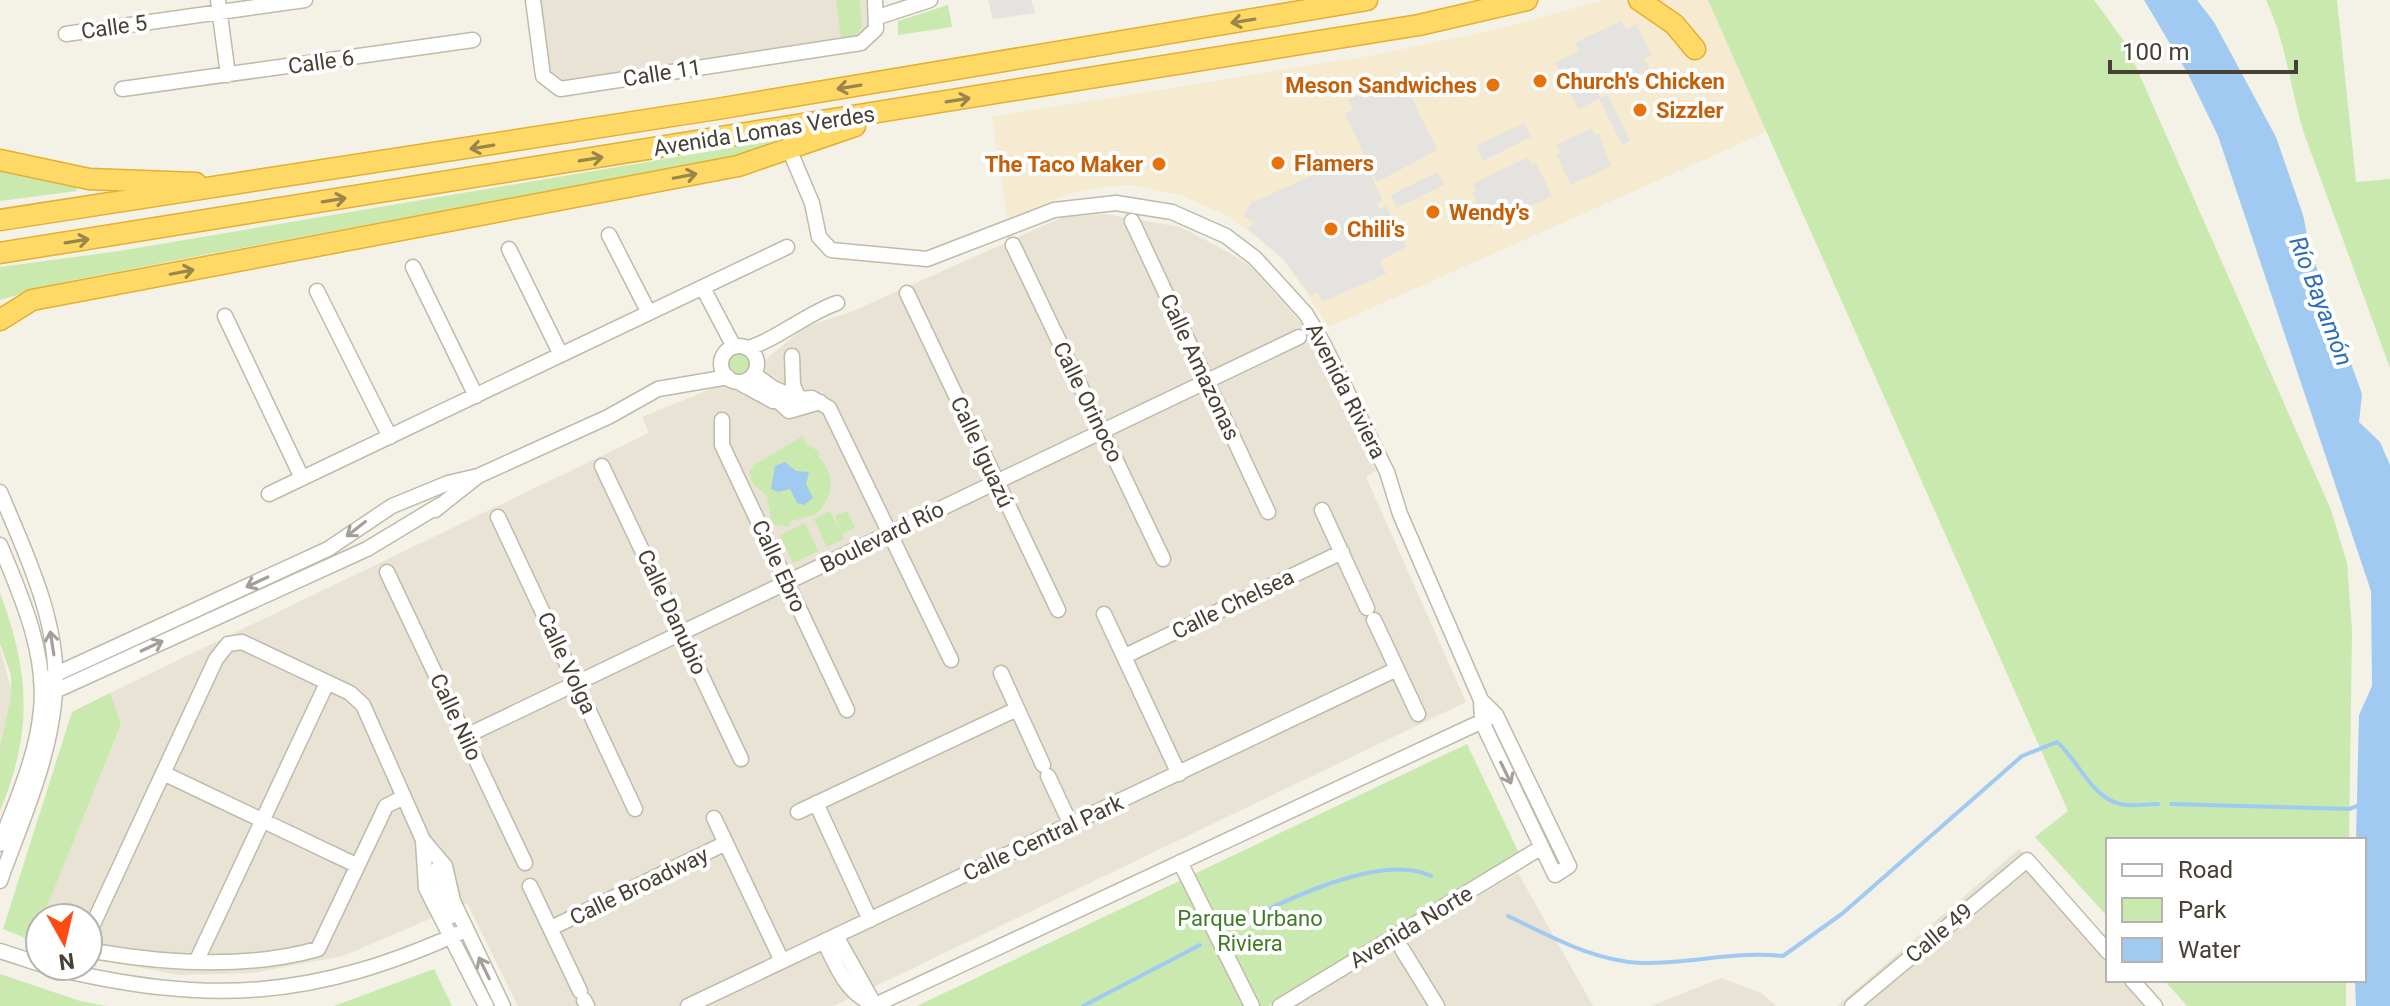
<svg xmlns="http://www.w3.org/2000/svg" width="2390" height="1006" font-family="Roboto,sans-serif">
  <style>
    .residential { fill: #e8e3d4 }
    .commercial { fill: #f6ead1 }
    .green { fill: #c9e9ae }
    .parking { fill: #e5e3df }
    .water { fill: #a1caf2 }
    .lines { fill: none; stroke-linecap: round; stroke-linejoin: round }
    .stream { stroke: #a1caf2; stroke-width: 4 }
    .minor-casing { stroke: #bfbaa9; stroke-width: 17 }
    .highway-casing { stroke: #e2b033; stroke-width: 23 }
    .minor { stroke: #fff; stroke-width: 14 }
    .highway { stroke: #ffd966; stroke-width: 20 }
    .oneway { stroke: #9a854b }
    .oneway2 { stroke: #a3a09a }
    .food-dot { fill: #e8710a; stroke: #fff; stroke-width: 3 }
    .labels { text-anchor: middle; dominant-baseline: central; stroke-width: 8; stroke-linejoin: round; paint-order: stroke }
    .street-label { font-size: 22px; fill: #474135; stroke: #fff }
    .food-label { font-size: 22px; font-weight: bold; fill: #c56008; stroke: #fff; text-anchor: start }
    .park-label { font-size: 22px; fill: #3f7a27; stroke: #fff }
    .water-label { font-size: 24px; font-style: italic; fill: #2b6fb6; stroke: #fff }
  </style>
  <rect width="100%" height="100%" fill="#f4f1e6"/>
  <path class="residential" d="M533,0H875L871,35L560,89L543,76Z
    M1106,214L1180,227L1219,247L1249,265L1307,329L1376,471L1366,477L1466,702L834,1006H518L467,903L343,956L253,973L179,975L100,960L88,957V918H42L121,724L110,693L649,433L642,417L748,374L805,327L851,312L1063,217Z
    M0,648L12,693L0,747Z
    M2019,849L2108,952V980H2132L2155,1006H1837Z
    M1518,873L1593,1006H1292Z
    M1722,978L1763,994L1776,1006H1651Z"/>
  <path class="commercial" d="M1604,0H1708L1768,131L1329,327L1283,259L1232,218L1181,195L1130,185L1102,187L1074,192L1007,218L992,117L1375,55L1502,28Z"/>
  <path class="green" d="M836,0H860L862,27L856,35L841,38Z
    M1708,0H2094L2126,44L2331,510L2347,563L2352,630L2349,840H2108V917L2035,837L2068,811Z
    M2266,0H2337L2356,182L2390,179V368L2305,136C2289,87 2288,47 2266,0Z
    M948,5L952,27L898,35V21Z
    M795,137L734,157L198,256L59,283L0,300V267L119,251Z
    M0,169L76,186L77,191L0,201Z
    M728 364a12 12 0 1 1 24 0a12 12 0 1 1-24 0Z
    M803,436L805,442L820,453L818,456C836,474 834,498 815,515L790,521L789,527L772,524L767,496L753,484L749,472L756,464Z
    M830,511L841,533L835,516L847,511L855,528L842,534L844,539L827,547L814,519Z
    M805,523L818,551L793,563L780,535Z
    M0,593C30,673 33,731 0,811V747L11,697V675L0,644Z
    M110,693L121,724L33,941L3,929L72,712Z
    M1467,744L1520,855L1268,1006H917Z
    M434,969L452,1006H334Z
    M0,974L80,1001L106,1006H0Z
    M2164,980H2346V1006H2187Z"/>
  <path class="parking" d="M988,0H1031L1035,13L993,19Z
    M1621,21L1626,29L1636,24L1652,55L1644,59L1649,69L1625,81L1620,74L1595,87L1600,98L1608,95L1630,141L1622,145L1599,99L1578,109L1555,63L1579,51L1575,43Z
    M1386,82L1390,90L1398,87L1403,97L1410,94L1437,150L1377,182L1345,114L1353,110L1348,100Z
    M1524,123L1531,137L1483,161L1476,146Z
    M1592,128L1595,135L1599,134L1611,166L1571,185L1556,155L1560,153L1556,145Z
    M1353,157L1358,167L1366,163L1383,201L1376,204L1379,209L1386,206L1406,247L1380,261L1386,274L1322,302L1318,293L1311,296L1283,259L1248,229L1254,223L1243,216L1251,203Z
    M1528,157L1532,165L1536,163L1552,196L1488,226L1472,193L1476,191L1473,184Z
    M1437,172L1444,185L1397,208L1391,195Z"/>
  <path class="water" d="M2144,0H2197L2214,22L2276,137L2303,215L2310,249L2362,394L2359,422L2380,442L2390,465V1006H2356L2355,980H2364V840H2356L2359,715L2372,686L2371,591L2218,136L2188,74Z
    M785,462L796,471L809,472L806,484L813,498L804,505L797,503L790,489L778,492L771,489L775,466Z"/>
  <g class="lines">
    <path class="stream" d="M2171,804L2349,809L2360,805
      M1508,916C1550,936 1593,961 1641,963C1690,964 1732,951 1783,956L1843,913L2022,756L2057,742C2079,761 2090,796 2120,804C2131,807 2147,804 2158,804
      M1231,927C1278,904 1381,851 1431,876
      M1083,1006L1200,945"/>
    <g class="minor-casing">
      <path id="minor" d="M218,0L228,75
        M533,0L543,76L560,89L861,43L876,29L875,0
        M878,17L930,0
        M66,34L305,0
        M122,89L473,40
        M789,149L812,203L819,237L831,250L927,259L1054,210L1116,203L1172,212L1226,236L1255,258L1306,314L1323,343L1387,472L1400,514L1481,700L1496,715L1569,866L1555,875L1482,722L1481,700
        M1132,221L1268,512
        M609,235L649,313
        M1013,245L1163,559
        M509,249L561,355
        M413,267L476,396
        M703,288L734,347
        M317,291L390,437
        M907,293L1058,610
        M225,316L302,478
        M721 364a18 18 0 1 1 36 0a18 18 0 1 1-36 0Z
        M749,348C780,338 805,314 837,303
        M792,356L793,385L799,399
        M754,374L773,388L799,399
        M738,382L773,401L812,398L829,408L951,660
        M778,401L789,411L820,402
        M722,420V445L847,710
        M602,466L741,759
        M0,492C26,554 60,623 55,692C51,757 22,820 0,881
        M269,494L787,247
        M435,510L478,476L608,417L658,389L728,377
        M1322,510L1367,608
        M498,517L635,809
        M0,545C21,595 47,654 41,710C37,756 16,801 0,844
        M387,572L525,863
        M1104,614L1179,774
        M1374,620L1418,714
        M1125,656L1342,552
        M1001,673L1043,765
        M41,681L328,549L392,506L448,483L478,476
        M42,697L367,549L440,505
        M466,736L1299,337
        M163,773L356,865
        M1048,776L1071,825
        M816,803L870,920
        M798,812L1017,709
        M714,818L782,961
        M423,840L445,866L453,901L503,1006
        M1180,862L1252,1006
        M438,868L442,903L452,916
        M530,886L580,991
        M551,928L726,843
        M88,935L216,659L228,644L242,642L350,693L363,705L423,840L426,888L486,1006
        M836,936L873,1002
        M824,941C838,969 846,993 875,1005
        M88,943L99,952C170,964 247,969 318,949L386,806L404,797
        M1402,949L1437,1006
        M0,951L40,964
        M196,962L327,683
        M45,966C209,1006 313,1000 466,930
        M2132,980L2155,1006
        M584,1000L587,1006
        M688,1006L1397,669
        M873,1006L1489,718
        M1280,1006L1542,847
        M1852,1006L2027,860L2108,952"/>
    </g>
    <g class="highway-casing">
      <path id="highway" d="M1639,0L1674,24L1695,49
        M0,160L89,179L196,183
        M0,220L717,109L1367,0
        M0,253L1419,25L1527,0
        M0,320L32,300L738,166L855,126"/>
    </g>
    <use href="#minor" class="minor"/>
    <use href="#highway" class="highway"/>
  </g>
  <defs><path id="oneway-shaft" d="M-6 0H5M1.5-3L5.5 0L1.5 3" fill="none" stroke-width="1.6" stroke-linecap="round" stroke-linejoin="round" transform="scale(2)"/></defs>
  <g class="oneway">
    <use href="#oneway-shaft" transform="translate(1243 21) rotate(171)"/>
    <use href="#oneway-shaft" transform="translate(849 87) rotate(171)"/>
    <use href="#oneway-shaft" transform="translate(958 100) rotate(-9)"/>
    <use href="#oneway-shaft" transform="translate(482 147) rotate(171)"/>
    <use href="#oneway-shaft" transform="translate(591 159) rotate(-9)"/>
    <use href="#oneway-shaft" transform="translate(685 176) rotate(-11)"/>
    <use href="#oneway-shaft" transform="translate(334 200) rotate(-9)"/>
    <use href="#oneway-shaft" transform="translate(77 241) rotate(-9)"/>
    <use href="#oneway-shaft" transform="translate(182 272) rotate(-11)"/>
  </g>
  <g class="oneway2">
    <use href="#oneway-shaft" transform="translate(356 529) rotate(142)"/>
    <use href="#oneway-shaft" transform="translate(257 582) rotate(155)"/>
    <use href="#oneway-shaft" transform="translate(52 643) rotate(-99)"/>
    <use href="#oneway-shaft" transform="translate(152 646) rotate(-25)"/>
    <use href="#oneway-shaft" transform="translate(1506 773) rotate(64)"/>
    <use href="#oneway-shaft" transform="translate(484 968) rotate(-116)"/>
  </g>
  <g class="food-dot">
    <circle cx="1540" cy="81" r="8"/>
    <circle cx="1493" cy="85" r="8"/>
    <circle cx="1640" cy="110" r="8"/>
    <circle cx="1278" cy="163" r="8"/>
    <circle cx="1159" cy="164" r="8"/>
    <circle cx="1433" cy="212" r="8"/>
    <circle cx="1331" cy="229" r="8"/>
  </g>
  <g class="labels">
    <g class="street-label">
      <text transform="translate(114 27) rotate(-8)">Calle 5</text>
      <text transform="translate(321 62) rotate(-8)">Calle 6</text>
      <text transform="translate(662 73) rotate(-9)">Calle 11</text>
      <text transform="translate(764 131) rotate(-9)">Avenida Lomas Verdes</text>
      <text transform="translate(1200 367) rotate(65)">Calle Amazonas</text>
      <text transform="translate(1346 391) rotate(63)">Avenida Riviera</text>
      <text transform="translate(1088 402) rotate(64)">Calle Orinoco</text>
      <text transform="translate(982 452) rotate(65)">Calle Iguazú</text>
      <text transform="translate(882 537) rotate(-26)">Boulevard Río</text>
      <text transform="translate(779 566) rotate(65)">Calle Ebro</text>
      <text transform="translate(1233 604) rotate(-26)">Calle Chelsea</text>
      <text transform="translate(672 612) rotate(65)">Calle Danubio</text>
      <text transform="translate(567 663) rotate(65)">Calle Volga</text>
      <text transform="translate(456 717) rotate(65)">Calle Nilo</text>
      <text transform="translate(1043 838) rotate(-25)">Calle Central Park</text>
      <text transform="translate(639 886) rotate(-26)">Calle Broadway</text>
      <text transform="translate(1411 927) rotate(-31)">Avenida Norte</text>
      <text transform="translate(1939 933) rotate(-40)">Calle 49</text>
    </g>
    <g class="food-label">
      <text x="1556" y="81">Church's Chicken</text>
      <text x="1477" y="85" text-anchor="end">Meson Sandwiches</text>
      <text x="1656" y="110">Sizzler</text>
      <text x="1294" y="163">Flamers</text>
      <text x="1143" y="164" text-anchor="end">The Taco Maker</text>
      <text x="1449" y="212">Wendy's</text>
      <text x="1347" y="229">Chili's</text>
    </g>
    <g class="park-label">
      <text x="1250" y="918">Parque Urbano<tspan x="1250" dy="25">Riviera</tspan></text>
    </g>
    <g class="water-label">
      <text transform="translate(2321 301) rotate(69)">Río Bayamón</text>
    </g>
  </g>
  <rect x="2106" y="838" width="260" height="144" fill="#ffffff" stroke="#b5b3ae" stroke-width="2"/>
  <rect x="2122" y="864" width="40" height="12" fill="#ffffff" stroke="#b5b3ae" stroke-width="2"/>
  <text x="2178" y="878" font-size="24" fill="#474135">Road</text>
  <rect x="2122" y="898" width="40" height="24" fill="#c9e9ae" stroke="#b5b3ae" stroke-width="2"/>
  <text x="2178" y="918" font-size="24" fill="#474135">Park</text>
  <rect x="2122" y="938" width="40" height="24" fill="#a1caf2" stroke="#b5b3ae" stroke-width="2"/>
  <text x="2178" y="958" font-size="24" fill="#474135">Water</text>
  <g transform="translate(64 942) rotate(172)"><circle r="38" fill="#ffffff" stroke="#b5b3ae" stroke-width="2"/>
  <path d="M0-6L14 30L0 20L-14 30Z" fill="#ff4a12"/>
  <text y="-12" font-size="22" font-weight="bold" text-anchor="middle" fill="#474135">N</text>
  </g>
  <path d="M2110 60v12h186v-12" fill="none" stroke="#474135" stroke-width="4"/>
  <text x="2122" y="60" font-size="24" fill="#474135" stroke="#ffffff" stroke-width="6" paint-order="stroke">100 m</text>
</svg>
